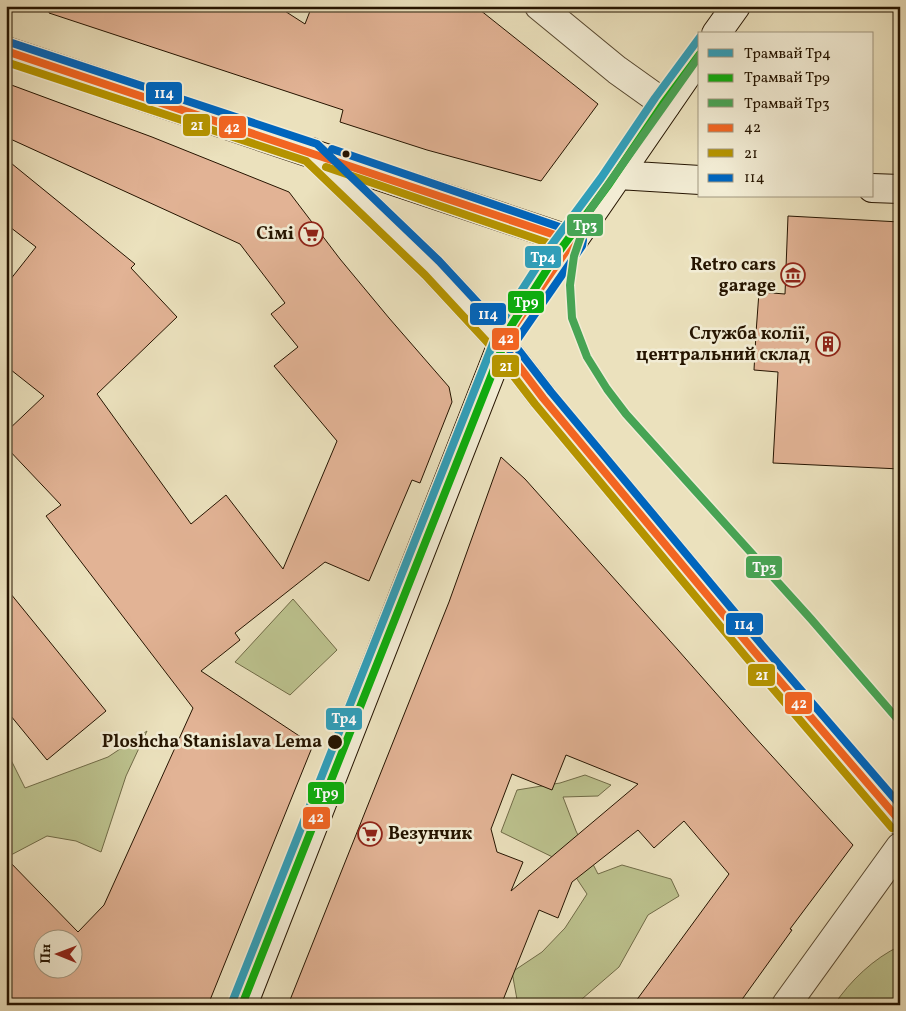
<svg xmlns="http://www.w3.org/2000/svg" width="906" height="1011" font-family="Vollkorn,serif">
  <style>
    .green { fill: #bcc28e; stroke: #706b47 }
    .building { fill: #e2b395; stroke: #251400; fill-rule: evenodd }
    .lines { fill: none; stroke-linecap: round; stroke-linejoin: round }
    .street-casing { stroke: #56472f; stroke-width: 30 }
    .secondary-casing { stroke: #251400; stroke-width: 30 }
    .street { stroke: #f2ecd4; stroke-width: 28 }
    .secondary { stroke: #f2ecd4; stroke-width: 28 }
    .bus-1-casing { stroke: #f2ecd4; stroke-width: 11 }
    .bus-2-casing { stroke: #f2ecd4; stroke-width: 11 }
    .bus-3-casing { stroke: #f2ecd4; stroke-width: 11 }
    .bus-1 { stroke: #f26522; stroke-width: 8 }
    .bus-2 { stroke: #b49300; stroke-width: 8 }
    .bus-3 { stroke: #0065bd; stroke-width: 8 }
    .tram-1-casing { stroke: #f2ecd4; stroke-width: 11 }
    .tram-2-casing { stroke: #f2ecd4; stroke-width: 11 }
    .tram-3-casing { stroke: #f2ecd4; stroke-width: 11 }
    .tram-1 { stroke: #319eb8; stroke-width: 8 }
    .tram-2 { stroke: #0dad0e; stroke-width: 8 }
    .tram-3 { stroke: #47a454; stroke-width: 8 }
    .bus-dot { fill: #251400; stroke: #f2ecd4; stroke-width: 2 }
    .labels { text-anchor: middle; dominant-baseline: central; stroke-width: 5; stroke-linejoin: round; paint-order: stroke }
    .poi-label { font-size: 18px; font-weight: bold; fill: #251400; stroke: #f2ecd4; text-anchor: end }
    .stop-label { font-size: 18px; font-weight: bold; fill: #251400; stroke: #f2ecd4; text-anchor: end }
    .line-badge { stroke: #f2ecd4; stroke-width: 2 }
    .badge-label { font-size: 14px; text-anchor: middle; font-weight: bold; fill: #fff }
  </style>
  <rect width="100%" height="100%" fill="#ebe1bd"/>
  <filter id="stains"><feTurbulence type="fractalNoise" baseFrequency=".004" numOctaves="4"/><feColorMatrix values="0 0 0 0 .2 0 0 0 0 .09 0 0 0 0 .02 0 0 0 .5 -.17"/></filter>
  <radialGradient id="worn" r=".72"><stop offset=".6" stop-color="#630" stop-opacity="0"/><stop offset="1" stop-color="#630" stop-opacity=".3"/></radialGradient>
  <path class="green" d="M293,599L337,650L290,695L235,662Z
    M147,731L126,776L101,852L76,841L47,836L9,856L6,854V750L25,788L108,757Z
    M585,775L611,785L598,796L563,797L576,831L598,874L622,865L671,879L679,896L648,915L619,967L575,1005H518L512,972L542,952L565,928L587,894L567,864L501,832L517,790L560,783Z
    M900,946V1005H834C850,981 874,958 900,946Z"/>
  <path class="building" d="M50,6H277L305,24L312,6H475L598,104L541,181L427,150L340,122L343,110L49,13Z
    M6,83L152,137L289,192L340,259L389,318L449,387L452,402L420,483L412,480L369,581L325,562L235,633L240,640L201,671L313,745L208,1005H6V858L78,932L104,905L193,708L46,516L61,505L6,447V432L44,396L6,366V285L36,247L6,224V159L135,264L131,268L177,317L97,394L191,524L226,495L283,569L337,441L274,366L298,347L271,314L285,303L240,244L6,137ZM42,938H72V968H42Z
    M788,216L900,222V469L773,463L778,372L754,370L756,333L759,292L785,294Z
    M501,457L525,479L678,650L751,733L853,845L790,929L792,930L738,1005H633L729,874L684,821L654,848L638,830L572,882L558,918L539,910L501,1005H288L449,602ZM566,755L638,784L511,891L523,862L497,852L491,829L512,774L552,790Z
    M6,588L106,711L47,760L6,710Z"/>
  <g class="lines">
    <g class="street-casing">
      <path id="street" d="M539,6L617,70L666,105
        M786,1005L900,847"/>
    </g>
    <g class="secondary-casing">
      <path id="secondary" d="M716,34L736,6
        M6,51L573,241
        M311,152L432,268L496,337L543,398L754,651L900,821
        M618,175L700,180
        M872,188L900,189
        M243,1005L502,344L700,56"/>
    </g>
    <use href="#street" class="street"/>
    <use href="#secondary" class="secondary"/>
    <g class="bus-1-casing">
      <path id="bus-1" d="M6,51L573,241L502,344L243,1005
        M502,344L543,398L754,651L900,821"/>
    </g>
    <g class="bus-2-casing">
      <path id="bus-2" d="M6,62L306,161L425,275L488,343L535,404L746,657L892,828
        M326,167L557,246L494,338"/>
    </g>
    <g class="bus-3-casing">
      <path id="bus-3" d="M9,42L317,144L439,261L503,330L551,392L762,645L900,805
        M332,149L580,234L583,240L582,246L510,350"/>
    </g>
    <use href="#bus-1" class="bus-1"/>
    <use href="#bus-2" class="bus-2"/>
    <use href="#bus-3" class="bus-3"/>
    <g class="tram-1-casing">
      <path id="tram-1" d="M231,1005L502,321L547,251L601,178L655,98L700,37"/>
    </g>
    <g class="tram-2-casing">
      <path id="tram-2" d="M242,1005L511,326L555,257L609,184L663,104L700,54"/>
    </g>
    <g class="tram-3-casing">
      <path id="tram-3" d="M700,55L590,210L574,256L570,285L572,318L587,357L607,389L626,414L811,619L900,722"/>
    </g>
    <use href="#tram-1" class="tram-1"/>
    <use href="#tram-2" class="tram-2"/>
    <use href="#tram-3" class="tram-3"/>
  </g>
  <defs>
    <g id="supermarket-ring" transform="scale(1.25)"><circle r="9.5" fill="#f2ecd4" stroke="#8f2418" stroke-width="1.5"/><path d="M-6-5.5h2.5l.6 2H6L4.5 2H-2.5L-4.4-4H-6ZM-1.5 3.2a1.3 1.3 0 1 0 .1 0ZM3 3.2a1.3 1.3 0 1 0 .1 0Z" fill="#8f2418"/></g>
    <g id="museum-ring" transform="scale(1.25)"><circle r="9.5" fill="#f2ecd4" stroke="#8f2418" stroke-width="1.5"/><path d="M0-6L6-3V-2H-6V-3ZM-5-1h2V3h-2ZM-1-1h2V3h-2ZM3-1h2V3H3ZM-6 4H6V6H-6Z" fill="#8f2418"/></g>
    <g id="building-ring" transform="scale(1.25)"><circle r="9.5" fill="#f2ecd4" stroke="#8f2418" stroke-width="1.5"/><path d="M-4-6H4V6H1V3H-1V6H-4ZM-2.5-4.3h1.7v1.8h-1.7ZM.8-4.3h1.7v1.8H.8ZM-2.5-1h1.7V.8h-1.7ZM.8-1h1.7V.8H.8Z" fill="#8f2418"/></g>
  </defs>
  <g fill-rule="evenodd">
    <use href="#supermarket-ring" x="311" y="234"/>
    <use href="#museum-ring" x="793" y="275"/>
    <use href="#building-ring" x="828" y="344"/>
    <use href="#supermarket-ring" x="370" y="834"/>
  </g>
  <g class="bus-dot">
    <circle cx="346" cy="154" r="4.5"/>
    <circle cx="335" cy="742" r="8"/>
  </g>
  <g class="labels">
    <g class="poi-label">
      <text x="294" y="234">Сімі</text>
      <text x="776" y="265">Retro cars<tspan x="776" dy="21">garage</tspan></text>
      <text x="810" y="334">Служба колії,<tspan x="810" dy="21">центральний склад</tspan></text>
      <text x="388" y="834" text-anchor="start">Везунчик</text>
    </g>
    <g class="stop-label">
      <text x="322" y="742">Ploshcha Stanislava Lema</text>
    </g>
  </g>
  <g class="line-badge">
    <rect x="145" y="81" width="38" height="24" rx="5" fill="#0065bd"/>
    <rect x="182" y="113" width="29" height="24" rx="5" fill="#b49300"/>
    <rect x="218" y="115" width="29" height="24" rx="5" fill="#f26522"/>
    <rect x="566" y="213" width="38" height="24" rx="5" fill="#47a454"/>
    <rect x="524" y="245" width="38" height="24" rx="5" fill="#319eb8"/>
    <rect x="507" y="290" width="38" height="24" rx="5" fill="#0dad0e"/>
    <rect x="469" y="302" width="38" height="24" rx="5" fill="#0065bd"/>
    <rect x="491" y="327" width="29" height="24" rx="5" fill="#f26522"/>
    <rect x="491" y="354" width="29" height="24" rx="5" fill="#b49300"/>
    <rect x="745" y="555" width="38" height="24" rx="5" fill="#47a454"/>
    <rect x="725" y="612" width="39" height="24" rx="5" fill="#0065bd"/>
    <rect x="747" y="663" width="29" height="24" rx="5" fill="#b49300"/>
    <rect x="784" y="691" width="29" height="24" rx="5" fill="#f26522"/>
    <rect x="325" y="707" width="38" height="24" rx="5" fill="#319eb8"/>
    <rect x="307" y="781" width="38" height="24" rx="5" fill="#0dad0e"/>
    <rect x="302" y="806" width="29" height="24" rx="5" fill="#f26522"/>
  </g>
  <g class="badge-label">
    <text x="164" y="98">114</text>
    <text x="197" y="130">21</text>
    <text x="232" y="132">42</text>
    <text x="585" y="230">Тр3</text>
    <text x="543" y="262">Тр4</text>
    <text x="526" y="307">Тр9</text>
    <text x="488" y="319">114</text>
    <text x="506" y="343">42</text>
    <text x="506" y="371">21</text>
    <text x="764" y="572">Тр3</text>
    <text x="744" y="629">114</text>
    <text x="762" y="680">21</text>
    <text x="799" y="708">42</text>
    <text x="344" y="723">Тр4</text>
    <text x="326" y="798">Тр9</text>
    <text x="316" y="822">42</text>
  </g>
  <rect width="906" height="1011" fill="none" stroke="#ebe1bd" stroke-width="25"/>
  <rect x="8" y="8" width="891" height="996" fill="none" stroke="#251400" stroke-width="2.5"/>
  <rect x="12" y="12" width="881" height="986" fill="none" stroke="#251400"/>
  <rect x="698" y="32" width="175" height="165" fill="#f2ecd4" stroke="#a0967f"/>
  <rect x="708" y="49" width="25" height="8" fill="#319eb8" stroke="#a0967f"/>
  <text x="744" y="58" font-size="15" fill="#251400">Трамвай Тр4</text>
  <rect x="708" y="74" width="25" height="8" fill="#0dad0e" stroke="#a0967f"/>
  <text x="744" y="82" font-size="15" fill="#251400">Трамвай Тр9</text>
  <rect x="708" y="99" width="25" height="8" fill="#47a454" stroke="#a0967f"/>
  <text x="744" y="108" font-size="15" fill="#251400">Трамвай Тр3</text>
  <rect x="708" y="124" width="25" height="8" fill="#f26522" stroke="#a0967f"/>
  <text x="744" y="132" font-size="15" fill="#251400">42</text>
  <rect x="708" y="149" width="25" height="8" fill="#b49300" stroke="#a0967f"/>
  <text x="744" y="158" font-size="15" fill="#251400">21</text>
  <rect x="708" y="174" width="25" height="8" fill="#0065bd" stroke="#a0967f"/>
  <text x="744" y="182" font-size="15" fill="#251400">114</text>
  <g transform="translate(58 954) rotate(271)"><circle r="24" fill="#f2ecd4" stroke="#a0967f"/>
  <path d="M0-4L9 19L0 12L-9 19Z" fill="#8f2418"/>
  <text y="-8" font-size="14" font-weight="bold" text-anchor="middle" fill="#251400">Пн</text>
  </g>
  <rect width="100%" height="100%" filter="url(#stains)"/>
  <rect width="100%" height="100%" fill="url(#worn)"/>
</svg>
